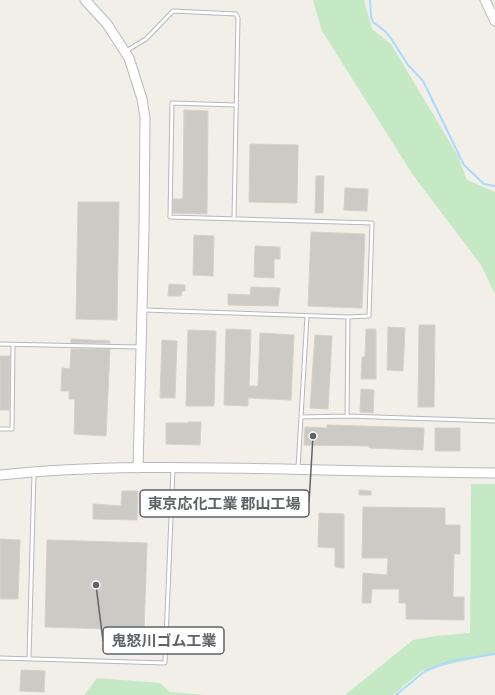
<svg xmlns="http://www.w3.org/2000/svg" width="495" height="695" font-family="Rubik,'Noto Sans JP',sans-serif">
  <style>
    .green { fill: #c5e8c5 }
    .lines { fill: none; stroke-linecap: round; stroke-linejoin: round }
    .stream { stroke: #aadaff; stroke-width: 2 }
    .building { fill: #cccac5; stroke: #d6d1c6 }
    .lane-casing { stroke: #b5b8bc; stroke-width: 5 }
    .secondary-casing { stroke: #b6babf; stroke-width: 11 }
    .lane { stroke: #fff; stroke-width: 3 }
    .secondary { stroke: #fff; stroke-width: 9 }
    .leader { fill: none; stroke: #5f6368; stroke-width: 1.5 }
    .callout-dot { fill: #5f6368; stroke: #fff; stroke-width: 1.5 }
    .callout { fill: #fff; stroke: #5f6368; stroke-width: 1.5 }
    .callout-label { font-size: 15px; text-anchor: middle; font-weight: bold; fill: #5f6368 }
  </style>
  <rect width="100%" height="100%" fill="#f1efe8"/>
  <path class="green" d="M313,0H364L372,29L391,44L458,156L467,180L495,192V294L481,265L413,175L322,31Z
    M471,484H495V654L423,670L393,695H345L413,640L436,636L470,633Z
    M97,678L160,683L170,692L204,695H84Z"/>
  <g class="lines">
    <path class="stream" d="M370,0L371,17L373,22L386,32L392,40L408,65L423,81L464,165L484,184L495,186
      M396,695L425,671L451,661L495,654"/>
  </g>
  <path class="building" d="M184,110L208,111L207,214L173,213V199H183Z
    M250,144L298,145L297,203L249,202Z
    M316,176H324L323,213H315Z
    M345,188L368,189L367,211L344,210Z
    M78,202H119L117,320L76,319Z
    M311,232L365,234L362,308L308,306Z
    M194,235L214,236L213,276L193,275Z
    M255,246L280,247V259H274V278L254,277Z
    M169,284L185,285V291H182L181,296H168Z
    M251,287L280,288L278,306L228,305V294L250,295Z
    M419,325H435L434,407H418Z
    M388,327L405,328L403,371L387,370Z
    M226,329L251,330L249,386H258L260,333L294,335L291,400L248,398V406L224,405Z
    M366,329H376V379H361L362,357H365Z
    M188,330L216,331L214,406H186Z
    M315,335L332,336L328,409L310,408Z
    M71,339L110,341V343H71Z
    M162,340L177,341L175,398H160Z
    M71,349H110L106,436L74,434L75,399H69V391H61L62,368L70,369Z
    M0,356H10L9,410H0Z
    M361,389L374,390L373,413L360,412Z
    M188,422H201L200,445L166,444V423H188Z
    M327,425L424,428L423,450L369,448V446L304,445L305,427L327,428Z
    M435,428H460V451H435Z
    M359,490L371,491V495H359Z
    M122,491H138L137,520L93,519V504L121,506Z
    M363,507L445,508V525H460V554H454L453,597H464V620L406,619V603H399V589H372L371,603H362L363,573L387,575L388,558H362Z
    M319,513L344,514V568L335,567V548L318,547Z
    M0,539L20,540L18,599H0Z
    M47,540L147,543L144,630L45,627Z
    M21,670L45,671L44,692L20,691Z"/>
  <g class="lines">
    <g class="lane-casing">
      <path id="lane" d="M126,51L146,39L173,11L236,14L238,18L234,218
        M236,105L172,103L170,217L372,223L369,316L348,317
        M144,310L348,317L347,416
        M0,344L139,347
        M301,417L347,416L495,421
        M0,429H12L13,345
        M298,468L307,316
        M0,658L165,663L173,469
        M29,659L34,473"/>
    </g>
    <g class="secondary-casing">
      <path id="secondary" d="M85,0L107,24L129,58L142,99L145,118L144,230L138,468
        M485,0L495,21
        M0,475C94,465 189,467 284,469C354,471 425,472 495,473"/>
    </g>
    <use href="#lane" class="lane"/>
    <use href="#secondary" class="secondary"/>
  </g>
  <path class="leader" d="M313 436L309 503M96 585L103 641"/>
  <g class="callout-dot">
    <circle cx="313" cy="436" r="4"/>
    <circle cx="96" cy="585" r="4"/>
  </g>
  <g class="callout">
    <rect x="140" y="490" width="169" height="27" rx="4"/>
    <rect x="103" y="627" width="121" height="27" rx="4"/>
  </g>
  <g class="callout-label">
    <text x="224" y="509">東京応化工業 郡山工場</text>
    <text x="164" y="646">鬼怒川ゴム工業</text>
  </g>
</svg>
